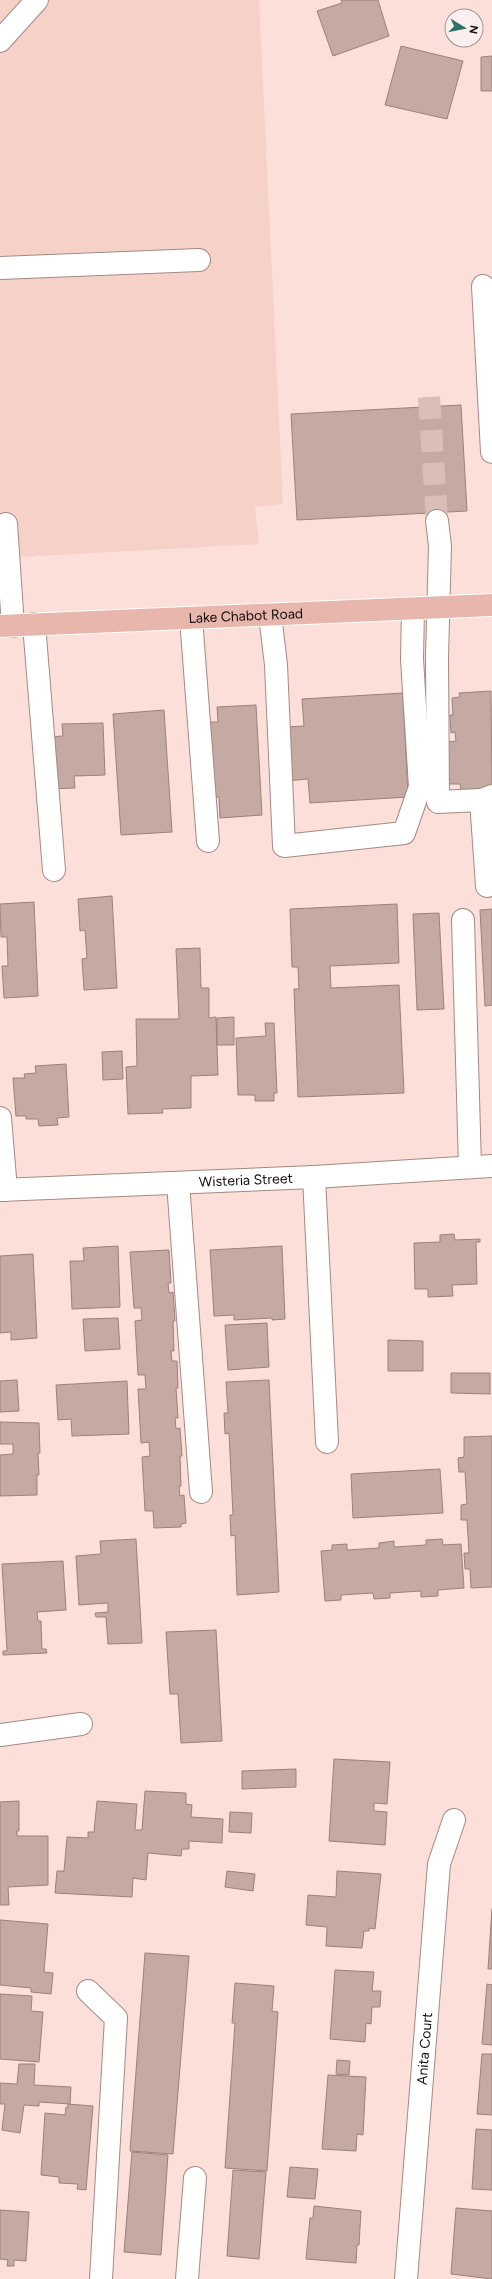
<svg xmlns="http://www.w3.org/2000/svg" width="492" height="2279" font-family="Figtree,sans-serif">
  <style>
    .built { fill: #f6d1c8 }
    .building { fill: #c5a9a3; stroke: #9c817b }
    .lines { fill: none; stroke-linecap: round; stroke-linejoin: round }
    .minor-tunnel { stroke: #dabfb9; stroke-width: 22; stroke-dasharray: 22 11; stroke-linecap: butt }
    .minor-casing { stroke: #a48a83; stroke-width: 24 }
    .major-casing { stroke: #fff; stroke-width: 24 }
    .minor { stroke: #fff; stroke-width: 22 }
    .major { stroke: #e7b7ad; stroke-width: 22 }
    .labels { text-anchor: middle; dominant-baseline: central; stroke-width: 3; stroke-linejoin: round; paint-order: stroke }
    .street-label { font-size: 14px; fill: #160c0a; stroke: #fcf0ee }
  </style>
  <rect width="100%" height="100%" fill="#fcdfd8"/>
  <path class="built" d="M0,0H259L283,504L255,507L259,544L0,558Z"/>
  <path class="building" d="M341,0H378L389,36L333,56L317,11L342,3Z
    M401,46L463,61L447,119L385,105Z
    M492,56V91H481V57Z
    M461,405L467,511L297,520L291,414Z
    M491,691L492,788L461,790L460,784H446L444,742L456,741L455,732L451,733L450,715H453L452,698L460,697L459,693Z
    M403,693L408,797L310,803L308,779L286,781L283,727L304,726L302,699Z
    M256,705L262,815L220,818L219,797H214L210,722H218L217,707Z
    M164,710L172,832L121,835L113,714Z
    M103,723L105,775L74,776L75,788L51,789L49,737L63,736L62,724Z
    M112,896L117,988L84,990L82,959L87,958L85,930L80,931L78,899Z
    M34,902L38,996L4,998L2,966H8L7,937H1L0,904Z
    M397,904L399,963L330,966L331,988L399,985L404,1093L298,1097L294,989H299L298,967H292L290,909Z
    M492,909V1005L485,1006L480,910Z
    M439,913L444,1009L417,1010L413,914Z
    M200,948L201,988H209V1018L216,1017L218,1075L191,1076V1108L162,1109L163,1113L128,1114L126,1067L137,1066L136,1019H179L176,949Z
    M234,1017V1045H217V1018Z
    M265,1023H274L277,1093H274V1101H255V1095H238L236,1038L266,1036Z
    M122,1051L123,1079L103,1080L102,1052Z
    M66,1064L69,1117L57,1118L58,1125L39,1126L38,1119H26V1116H16L13,1078H25L24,1074L36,1073L35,1066Z
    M454,1234L455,1240L480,1239V1242H476L477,1284L452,1285L453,1296L428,1297V1289H415L414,1243L440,1242V1235Z
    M118,1246L120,1307L72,1309L70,1261H84L83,1248Z
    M282,1246L285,1319L272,1320V1318L234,1320V1315L214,1316L210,1250Z
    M169,1250L171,1283H168L169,1293L173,1292L175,1321H173L174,1351H171L172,1361H177L178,1388H176L178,1418H175L176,1429L180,1428L182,1456H180L181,1486H179L180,1496L184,1495L186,1523L181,1524V1527L154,1528L153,1511H145L142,1457L150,1456L149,1442L141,1443L138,1389H146L145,1375H138L135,1321L142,1320L141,1308H134L130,1252Z
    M33,1254L37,1338L11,1340V1332L0,1333V1256Z
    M118,1318L120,1349L85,1351L83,1319Z
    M267,1323L269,1367L228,1370L225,1325Z
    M388,1340L423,1341V1371H388Z
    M451,1373H490V1394L451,1393Z
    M17,1380L19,1411L0,1412V1381Z
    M269,1380L279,1592L237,1595L235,1535L231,1536L230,1515H233L229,1433L225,1434L224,1413H228L226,1382Z
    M127,1381L129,1434L72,1436L71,1419L58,1420L56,1385Z
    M0,1422L39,1423L40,1453H38L39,1475H37V1495L0,1496V1455L13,1454V1444H0Z
    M492,1436V1587L471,1588L470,1569H465L464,1553H469L467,1520H461V1505L467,1504L465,1472H459L458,1458L464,1457V1437Z
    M440,1469L443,1513L353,1518L351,1474Z
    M136,1539L142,1643L108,1644L106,1617H96L95,1613L108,1612V1603L79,1605L76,1556L101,1554L100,1541Z
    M442,1539L443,1545L461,1544L464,1588L438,1590V1596L421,1597V1591L390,1593V1598L374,1599L373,1593L341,1595V1600L325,1601L321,1551L332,1550V1545L347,1544V1550L379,1548V1543L394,1541V1547L426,1545V1540Z
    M63,1561L66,1610L37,1612L38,1621H41L42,1649H46L47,1653L3,1655V1651H7L2,1564Z
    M216,1630L222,1741L181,1743L178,1694H170L166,1632Z
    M334,1759L390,1762L387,1804L374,1803V1811L387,1812L385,1845L329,1841Z
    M296,1769V1787L242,1789V1771Z
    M145,1791L186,1793V1804L192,1805L191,1817L223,1819L222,1843L189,1841V1849H182L181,1856L148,1853L146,1880L133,1878L132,1897L55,1893L57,1871H64L67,1837L88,1838V1832H94L97,1801L137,1804L135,1830H142Z
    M19,1801V1831H17V1836H48V1885L8,1887L9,1905H0V1802Z
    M230,1812L252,1813L251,1833L229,1832Z
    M227,1871L255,1874L253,1891L225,1887Z
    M337,1871L381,1874L375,1929L369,1928V1931H364L362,1948L326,1946L327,1927L306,1925L308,1895L336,1897Z
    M492,1909V1969H488Z
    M0,1920L48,1924L44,1972L53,1973L51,1994L31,1992V1988L0,1985Z
    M145,1953L189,1956L173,2154L130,2151Z
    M335,1970L374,1972L372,1991H381L380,2007H372L371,2024L366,2023L365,2042L330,2039Z
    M235,1983L274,1986L272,2011L278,2012L267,2171L225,2168L235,2023H232Z
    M487,1984L492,1985V2045L482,2044Z
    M0,1994L32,1996L31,2011L43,2012L39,2062L0,2059Z
    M482,2054H492V2115L477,2114Z
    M337,2060L350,2061L349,2075L336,2074Z
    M19,2064H35L34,2085L71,2087L70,2104L39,2102V2106L24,2105L20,2133L2,2130L5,2104H0V2083L17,2084Z
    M328,2075L366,2077L363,2135L357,2134L356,2151L322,2149Z
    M68,2104L93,2106L86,2190L77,2189L78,2184L59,2183V2177L41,2175L45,2113L65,2115L66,2107H68Z
    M476,2129L492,2130V2190L472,2189Z
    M132,2152L168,2155L161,2255L124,2252Z
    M290,2167L318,2169L315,2199L287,2197Z
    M233,2170L266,2172L259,2259L227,2256Z
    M314,2206L361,2211L359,2245H357L356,2263L306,2259L310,2218H313Z
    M456,2208L492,2211V2279L451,2274Z
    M0,2210L29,2212L26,2261L14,2260V2266H7L8,2260L0,2259Z"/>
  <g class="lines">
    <path class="minor-tunnel" d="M429,397L437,521"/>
    <g class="minor-casing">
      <g id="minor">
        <path d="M0,41L37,0"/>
        <path d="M0,268L199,260"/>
        <path d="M483,286L492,452"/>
        <path d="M437,521L440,546L437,657L438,802L481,800L492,796"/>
        <path d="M6,524L13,626"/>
        <path d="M270,615L276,665L284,846L404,833L420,787L412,659L413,609"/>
        <path d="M191,618L208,841"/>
        <path d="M34,624L54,870"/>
        <path d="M481,800L487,886"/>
        <path d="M463,920L470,1167"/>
        <path d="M0,1118L6,1190"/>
        <path d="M314,1177L327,1442"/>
        <path d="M178,1183L201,1492"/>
        <path id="s1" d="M0,1190L314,1177L492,1166"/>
        <path d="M0,1735L81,1724"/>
        <path d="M88,1991L116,2018L101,2279"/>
        <path d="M187,2279L195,2178"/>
        <path id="s2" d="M406,2279L439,1864L454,1820"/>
      </g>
    </g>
    <g class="major-casing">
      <g id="major">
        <path id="s3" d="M0,626L492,605"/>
      </g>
    </g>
    <use href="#minor" class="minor"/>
    <use href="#major" class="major"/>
  </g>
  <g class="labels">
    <g class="street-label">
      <text stroke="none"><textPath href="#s3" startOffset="246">Lake Chabot Road</textPath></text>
      <text stroke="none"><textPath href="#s1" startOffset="246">Wisteria Street</textPath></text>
      <text stroke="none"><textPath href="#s2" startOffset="231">Anita Court</textPath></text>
    </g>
  </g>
  <g transform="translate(464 28) rotate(100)"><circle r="19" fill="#fcf0ee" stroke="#a09593"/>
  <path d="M0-3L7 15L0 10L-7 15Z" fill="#2a7167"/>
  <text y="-6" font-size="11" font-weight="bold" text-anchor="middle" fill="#160c0a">N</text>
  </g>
</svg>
